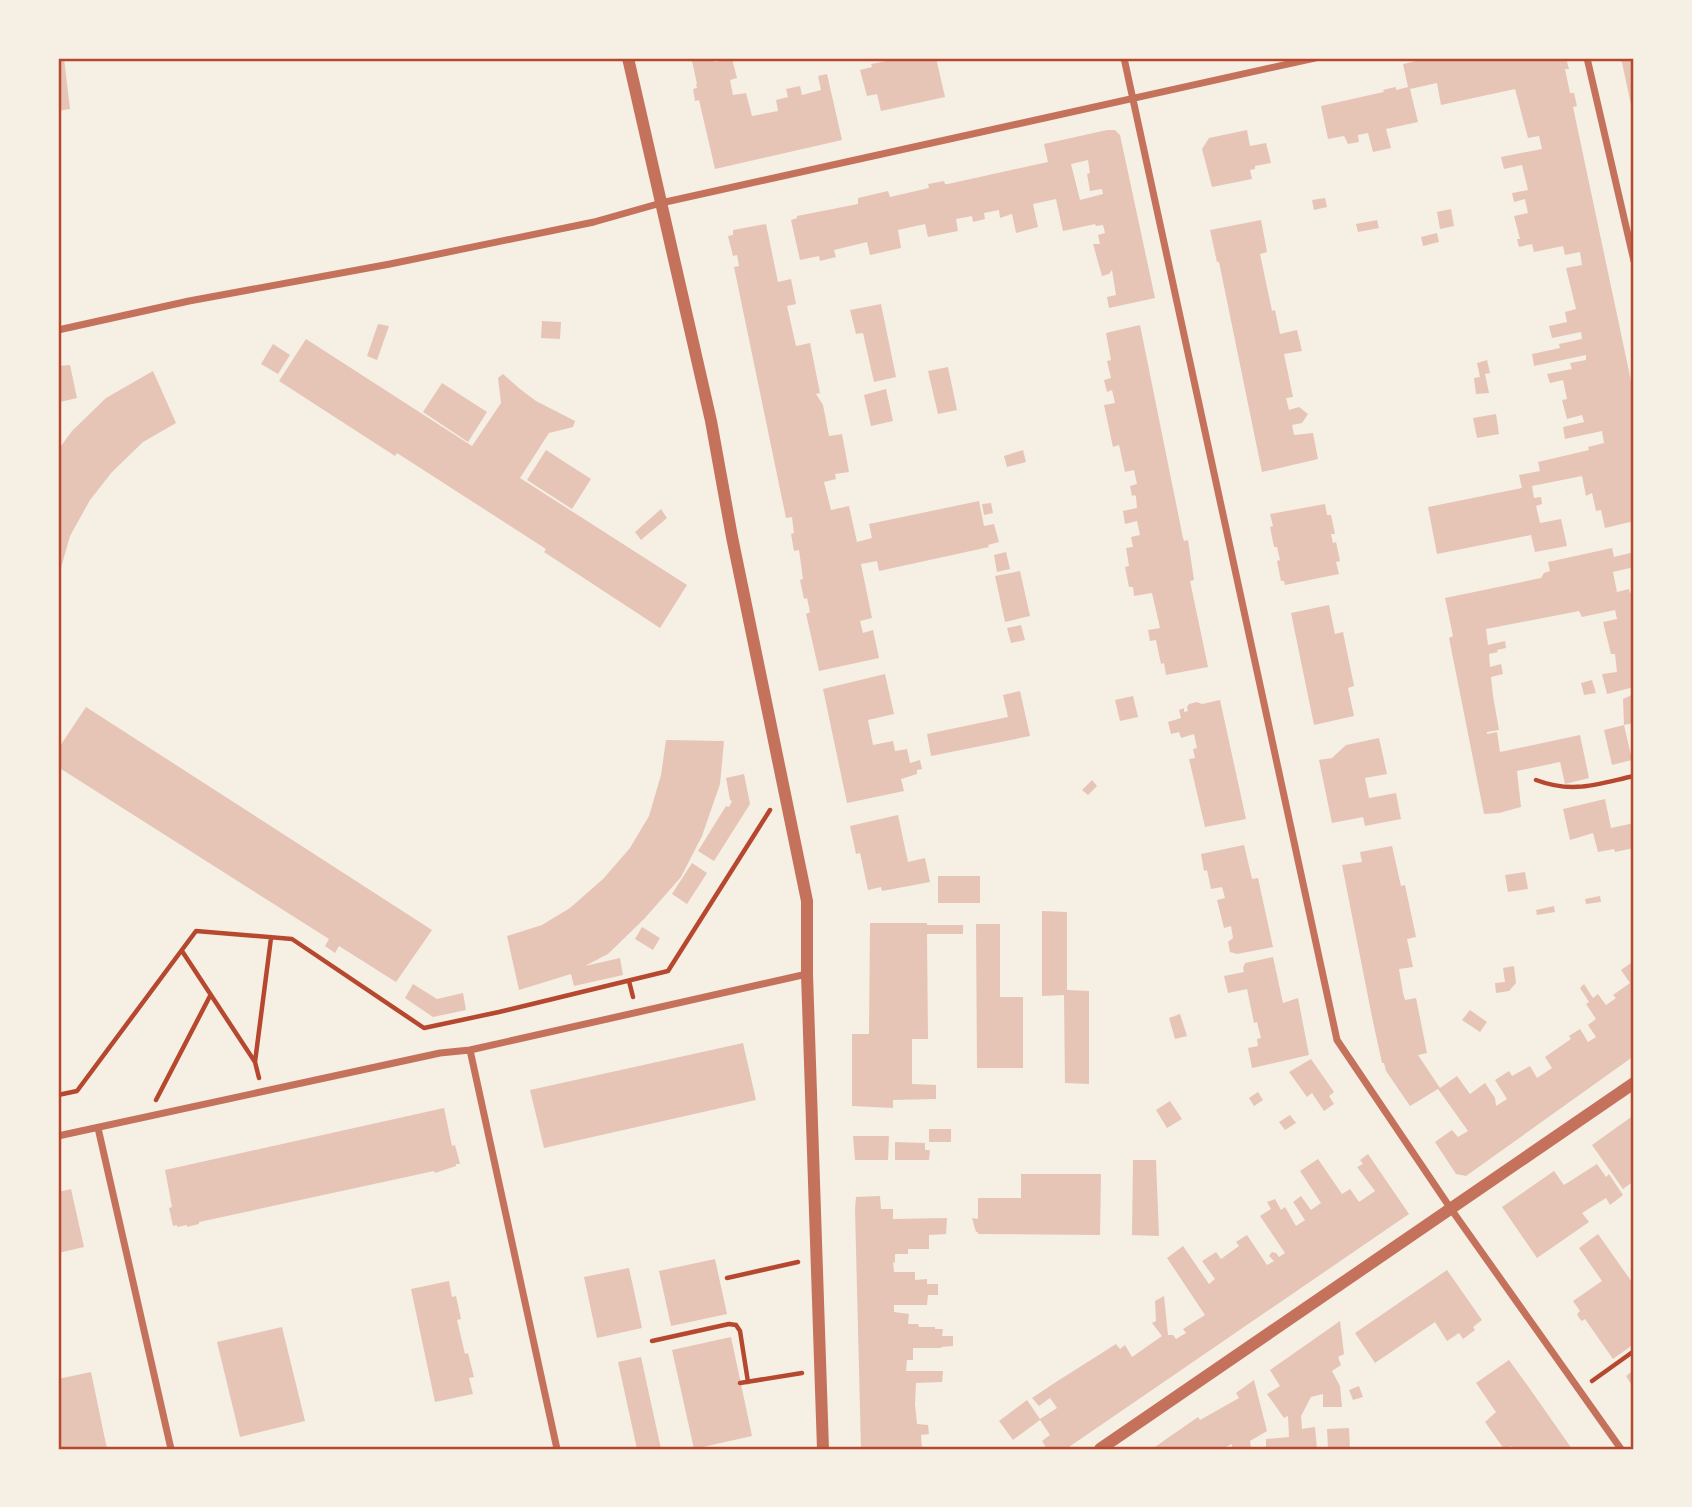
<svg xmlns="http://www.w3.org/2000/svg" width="1692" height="1507" font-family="'DejaVu Sans',sans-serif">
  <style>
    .building { fill: #e6c5b7; fill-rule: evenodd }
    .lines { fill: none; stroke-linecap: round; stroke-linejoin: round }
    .path { stroke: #b5482f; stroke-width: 4.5 }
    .minor { stroke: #c5725c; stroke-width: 7 }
    .tertiary { stroke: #c5725c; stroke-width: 12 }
    .neatline { fill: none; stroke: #b5482f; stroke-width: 2.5 }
  </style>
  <rect width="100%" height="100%" fill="#f6efe4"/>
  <path class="building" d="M58,58H64L70,109L58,111Z
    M708,58H713L714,62L732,59L737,78L730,80L733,95L746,93L752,116L778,111L776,100L788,97L786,89L800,86L802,95L821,90L818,76L827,74L842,140L715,169L699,100L695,101L693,89L697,88L696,84H697L692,61Z
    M902,58H936L945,97L881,111L877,94L867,96L860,70L872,67L871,64Z
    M1430,58H1566L1569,69H1565L1570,93H1574L1577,106L1573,107L1634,395V521L1605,528L1601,510L1596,511L1592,493L1586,496L1582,476L1532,486L1534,498L1541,497L1542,504L1536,506L1540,523L1561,519L1567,546L1535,552L1531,535L1437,554L1428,507L1522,488L1519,475L1540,471L1538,462L1589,450L1588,447L1604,443L1602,431L1565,439L1563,427L1584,422L1582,415L1567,419L1562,400L1567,399L1563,380L1550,383L1547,374L1572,369L1570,363L1586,360V355L1534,366L1532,354L1560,348L1559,344L1582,339L1581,332L1552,338L1549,326L1567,322L1565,312L1576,309L1566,268L1582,265L1580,252L1565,255L1563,246L1534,252L1532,244L1519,247L1517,239H1520L1514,216L1528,213L1525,199L1514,202L1512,193L1528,190L1522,165L1504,169L1501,157L1542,149L1539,136L1528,138L1515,89L1441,105L1437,83L1410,89L1418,122L1386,129L1391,148L1373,152L1368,133L1358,135L1359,142L1348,144L1344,136L1328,139L1321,106L1379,93L1384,92L1383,90L1391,88L1396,87V90L1408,87L1403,64Z
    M1621,58H1634V114H1633Z
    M1107,130H1115L1120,135L1155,298L1109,308L1107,297L1116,295L1112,270L1109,274L1102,276L1093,244H1100L1098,235L1105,233L1103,225L1096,226L1095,224L1063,231L1056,199L1033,204L1038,227L1016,233L1012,214L1000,218L999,210L984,213L985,219L973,222L972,216L956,219L958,231L928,237L925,224L898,230L901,248L870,255L867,242L834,250L836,257L820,261L819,256L800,260L791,220L797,218V216L858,204V198L888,191L890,197L929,188L928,184L944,181L945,184H948L1048,162L1044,144ZM1088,160L1090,173L1087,174L1090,191L1102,189L1103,194L1080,200L1071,164Z
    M1247,130L1250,146L1266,143L1271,163L1255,166V169L1250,170L1252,179L1212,187L1202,149L1209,138Z
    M1325,198L1327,207L1314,210L1312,200Z
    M1451,209L1454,226L1440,229L1437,212Z
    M1261,220L1267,252L1260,254L1272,311L1275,310L1280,334L1297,330L1302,351L1284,354L1293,397L1286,398L1289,410L1299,407L1308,414L1302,423L1292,425L1294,435L1313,433L1318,459L1262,472L1219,262H1217L1210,230Z
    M1377,220L1379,228L1358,232L1356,224Z
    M766,224L778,282L791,279L796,304L787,306L796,346L810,343L820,393L816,394L823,405L829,436L842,434L849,472L835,474L836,479L824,482L831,510L849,506L857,542L872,538L869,524L979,501L984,526L994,524L999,542L988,545L989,547L879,571L877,561L861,564L872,618L860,621L863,633L873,630L879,658L819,671L806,614L810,612L807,598L804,599L800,580L803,579L799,550L794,551L791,534L794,533L792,517L786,518L734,267L739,266L737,255L733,256L728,236L733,235V230Z
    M1437,233L1439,242L1423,246L1421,237Z
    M881,304L896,377L874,382L863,333L856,334L850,310Z
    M542,321L561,322L560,339L541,338Z
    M378,324L389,326L377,360L367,356Z
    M1140,325L1183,538L1184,541L1188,540L1194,580L1190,581L1208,667L1166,675L1164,663L1161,664L1156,640L1150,641L1148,630L1160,628L1152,593L1134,596L1133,587H1129L1125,567L1129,566L1126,548L1133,547L1131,537L1140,535L1137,521L1125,524L1123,511L1137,508L1136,497L1135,495L1132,496L1130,486L1137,484L1134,470L1125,472L1119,445L1113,447L1104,405L1115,403L1112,390L1107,392L1104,380L1111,378L1107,361L1111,360L1106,333Z
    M306,339L472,446L501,403L498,378L503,374L520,389L536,401L575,421L573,427L549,433L520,478L687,585L660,628L544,552L546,549L397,453L395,456L279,381Z
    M273,344L290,355L278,374L261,364Z
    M1487,360L1490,373L1485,374L1489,393L1476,394L1474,378L1480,377L1477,363Z
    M70,365L77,398L60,402L58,393V366Z
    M948,367L957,410L938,414L928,371Z
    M153,371L176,423L143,442L112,472L90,500L70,536L59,575L58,574V450L72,431L106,398Z
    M442,383L487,412L468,442L423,412Z
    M886,389L893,421L871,426L864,395Z
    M1496,414L1499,434L1477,438L1473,418Z
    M546,450L591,479L572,509L527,480Z
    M1023,450L1026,462L1007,467L1004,456Z
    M991,503L993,513L984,515L982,504Z
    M1325,504L1327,515H1331L1335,534H1331L1333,543L1336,542L1340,561L1336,562L1339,574L1285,585L1284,581H1281L1277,561L1280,560L1277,547H1274L1270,527L1273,526L1270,514Z
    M661,509L667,518L641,540L635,532Z
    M1612,548L1614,557L1634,552V567L1613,572L1617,592L1629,589L1630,593L1634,592V687L1607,694L1602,674L1617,672L1615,654H1611L1603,622L1617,619L1615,610L1582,617L1579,611L1486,629L1488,645L1505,641L1506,648L1497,650L1498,652L1489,654L1490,667L1501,664L1503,674L1491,677L1493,696L1499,730L1487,732V734L1497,732L1500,752L1580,735L1589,778L1565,784L1560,762L1517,771L1521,807L1499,813L1484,814L1449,638L1453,636L1445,598L1541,578L1544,573L1550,571L1548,562Z
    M1006,552L1010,569L997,572L994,555Z
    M1020,571L1030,616L1005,622L995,576Z
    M1329,605L1335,634L1343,632L1354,686L1348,688L1354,716L1314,725L1291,613Z
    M1021,625L1025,640L1011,643L1007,628Z
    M885,674L894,714L868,720L873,745L893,741L895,751L907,749L910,763L920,760L922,769L917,770V774L901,779L904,791L847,803L823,689Z
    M1592,680L1596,693L1584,695L1581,683Z
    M1020,691L1030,736L931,756L927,734L1008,717L1003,695Z
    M1634,694V723L1624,725L1623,699Z
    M1133,696L1138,717L1120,721L1115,700Z
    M1220,700L1246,819L1205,827L1189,759L1195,758L1193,749L1197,748L1194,734L1181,738L1179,732L1171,734L1168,722L1181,718L1179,710L1184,708V712L1188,711L1187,707L1189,704L1197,702L1202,704Z
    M86,707L432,930L396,982L339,946L335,953L325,946L329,939L58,767V749Z
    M1624,725L1632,760L1612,765L1604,730Z
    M1379,738L1387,774L1365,778L1369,798L1396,793L1401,819L1365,826L1363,817L1332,823L1319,760L1332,758L1346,745Z
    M666,740L724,741L720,784L702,836L681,877L645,918L608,954L585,966L620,958L623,975L574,986L571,974L519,990L507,936L542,925L570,908L603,879L630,848L649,816L661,775Z
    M744,774L750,804L714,861L698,851L726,806L729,807L732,801L730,800L726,778Z
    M1092,780L1097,786L1088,795L1082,790Z
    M1605,799L1611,828L1634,823V848L1615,852L1614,849L1598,852L1593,833L1570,840L1563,809Z
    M898,815L908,862L925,858L930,882L882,891L881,887L868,890L860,853L856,854L850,826Z
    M1244,845L1252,879L1258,878L1273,947L1237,954L1230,952L1228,942L1233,938L1231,926L1224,928L1217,900L1225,898L1222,887L1211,889L1207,870L1204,871L1201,854Z
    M1392,846L1401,886L1405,885L1416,937L1407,939L1413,967L1399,969L1403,993L1405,1000L1416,998L1427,1053L1418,1055L1440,1088L1457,1076L1470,1094L1485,1083L1495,1098L1496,1106L1507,1099L1495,1080L1509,1071L1512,1076L1530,1066L1537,1078L1552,1068L1545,1057L1571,1039L1569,1036L1580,1029L1588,1042L1596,1037L1588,1025L1596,1019L1586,1004L1589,1002L1580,988L1584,984L1593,998L1598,994L1606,1005L1616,998L1613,995L1630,983L1621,970L1634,961V1056L1466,1176L1456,1174L1435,1142L1452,1130L1458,1137L1468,1131L1438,1089L1410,1106L1386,1071L1384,1063H1382L1372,1017L1342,865L1362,862L1360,852Z
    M692,863L707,873L687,904L672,894Z
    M1525,872L1528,889L1508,892L1505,875Z
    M938,876H980V903H938Z
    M1600,896L1601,902L1586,904L1585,899Z
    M1554,906L1555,912L1537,915L1536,910Z
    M1042,911L1067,912V990L1089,991V1084L1065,1083L1064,995L1042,996Z
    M870,923H927V925H963V934H927L928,1039H912V1084L936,1085V1099L893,1100V1108L852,1106V1034H869Z
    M976,924H1000V997H1023V1068H977Z
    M642,927L660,938L653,950L635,939Z
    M1273,957L1283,1003L1298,998L1309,1055L1252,1068L1248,1048L1258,1046L1257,1039L1261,1038L1257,1022L1254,1023L1247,989L1228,993L1224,976L1244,972L1243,968L1245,963Z
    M1514,966L1516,983L1509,991L1496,993L1495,983L1505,982L1503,968Z
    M413,984L437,999L463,993L466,1010L433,1017L405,998Z
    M1470,1010L1487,1022L1480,1032L1462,1020Z
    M1180,1014L1187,1036L1175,1039L1169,1018Z
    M743,1043L756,1100L544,1148L530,1090Z
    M1311,1059L1334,1092L1329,1096L1334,1104L1324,1111L1312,1093L1307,1097L1289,1072Z
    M1258,1092L1263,1100L1254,1106L1249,1098Z
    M1170,1101L1182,1119L1167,1128L1156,1110Z
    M444,1108L452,1146L455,1145L460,1164H456V1166L435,1173L434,1171L199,1222V1224L187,1227V1225L177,1227V1225L173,1226L169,1208L172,1207L165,1170Z
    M1290,1115L1296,1123L1285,1130L1279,1122Z
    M1634,1115V1181L1623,1189L1592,1145Z
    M929,1129H951V1142H929Z
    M853,1136H889L888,1160H855Z
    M895,1142L925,1143V1150H930L929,1160H895Z
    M1368,1154L1409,1214L1066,1449H1047L1042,1441L1050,1435L1040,1420L1013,1440L999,1421L1027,1400L1040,1419L1057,1408L1050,1398L1039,1406L1032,1398L1056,1382L1116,1344L1120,1349L1125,1345L1132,1357L1162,1336L1152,1323L1156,1321L1155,1301L1164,1296L1168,1335H1173L1176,1339L1186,1333L1183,1329L1205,1315L1167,1258L1183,1246L1209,1284L1215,1279L1202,1261L1216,1252L1221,1259L1239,1246L1236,1242L1247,1235L1267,1265L1274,1261L1269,1256L1272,1252L1276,1253L1279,1257L1285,1253L1260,1216L1271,1209L1267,1202L1275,1199L1281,1210L1285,1207L1296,1226L1305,1220L1293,1202L1301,1196L1311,1210L1321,1203L1300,1171L1318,1159L1342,1194L1350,1189L1359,1202L1375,1191L1357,1167L1363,1164L1360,1160Z
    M1133,1160H1156L1159,1236L1132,1235Z
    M1597,1164L1606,1177L1609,1174L1623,1195L1610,1205L1606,1198L1582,1213L1589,1222L1537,1258L1502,1207L1554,1171L1564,1185Z
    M1021,1174H1101L1100,1235L978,1234V1232H976L972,1218L978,1219V1198H1021Z
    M71,1189L84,1247L58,1253V1192Z
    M880,1196L881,1209H893V1219L947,1218L946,1234L929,1235V1249H908V1254H895V1263L893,1262L894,1272H915V1280L927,1279V1284H938V1295H928L927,1305H894V1312L909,1314L908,1324H918L919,1327H935V1329H943L942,1336H953V1346L941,1347L942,1348H913V1360H907L906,1371H943L942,1382L916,1383L915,1404L917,1424L928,1425L929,1434L921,1435L922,1449H861L855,1209L856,1197Z
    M1598,1234L1634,1285V1344L1613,1359L1585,1319L1582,1321L1579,1318L1577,1314L1580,1311L1573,1301L1602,1281L1579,1248Z
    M715,1259L727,1314L671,1326L659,1271Z
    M629,1268L642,1328L597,1338L584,1277Z
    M1447,1270L1482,1320L1473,1327L1475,1330L1463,1339L1459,1333L1447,1341L1435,1322L1375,1363L1355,1333Z
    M449,1281L452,1297L456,1296L461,1319L457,1320L465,1354L468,1353L474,1377L469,1378L473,1394L435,1402L411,1289Z
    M1340,1321L1344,1354L1338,1357L1341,1365L1332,1371L1340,1386L1342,1407H1323V1394L1311,1397L1301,1416L1302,1429L1315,1427L1317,1449H1266V1439L1289,1437L1288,1416L1284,1418L1267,1394L1280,1386L1270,1370Z
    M282,1327L305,1421L240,1437L217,1342Z
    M731,1337L752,1436L694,1449L672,1350Z
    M641,1357L661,1449H637L618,1362Z
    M1509,1360L1530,1389L1572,1449H1514L1512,1446L1504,1449L1485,1422L1496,1412L1476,1383Z
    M1634,1370V1389L1626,1376Z
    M91,1372L107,1449H58V1379Z
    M1254,1380L1267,1431L1250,1441L1251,1449H1232V1444L1222,1449H1152L1198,1417L1200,1420L1239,1398L1236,1393Z
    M1359,1386L1363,1397L1353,1400L1349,1390Z
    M1349,1428L1350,1449H1328L1327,1429Z"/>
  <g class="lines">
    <path class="path" d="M1536,780C1573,794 1597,784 1634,776
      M182,951L255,1062L271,938
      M629,981L633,997
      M255,1062L259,1078
      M58,1095L77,1091L196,931L292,939L424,1028L499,1012L668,971L770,810
      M156,1100L210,996
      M727,1278L798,1262
      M652,1341L729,1324L736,1325L740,1331L748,1382
      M1592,1381L1634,1351
      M740,1383L802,1373"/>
    <path class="minor" d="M1124,58L1337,1040L1451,1209L1621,1449
      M1587,58L1634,261
      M58,330L189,301L390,264L594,222L661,203L1315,58
      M470,1050L557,1449
      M98,1128L171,1449
      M58,1136L440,1053L470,1050L807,974"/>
    <path class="tertiary" d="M628,58L711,421L732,537L807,901V974L823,1449
      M1100,1449L1634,1083"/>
  </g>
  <rect width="1692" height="1507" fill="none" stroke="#f6efe4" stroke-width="119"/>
  <rect x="60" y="60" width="1572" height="1388" class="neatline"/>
</svg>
